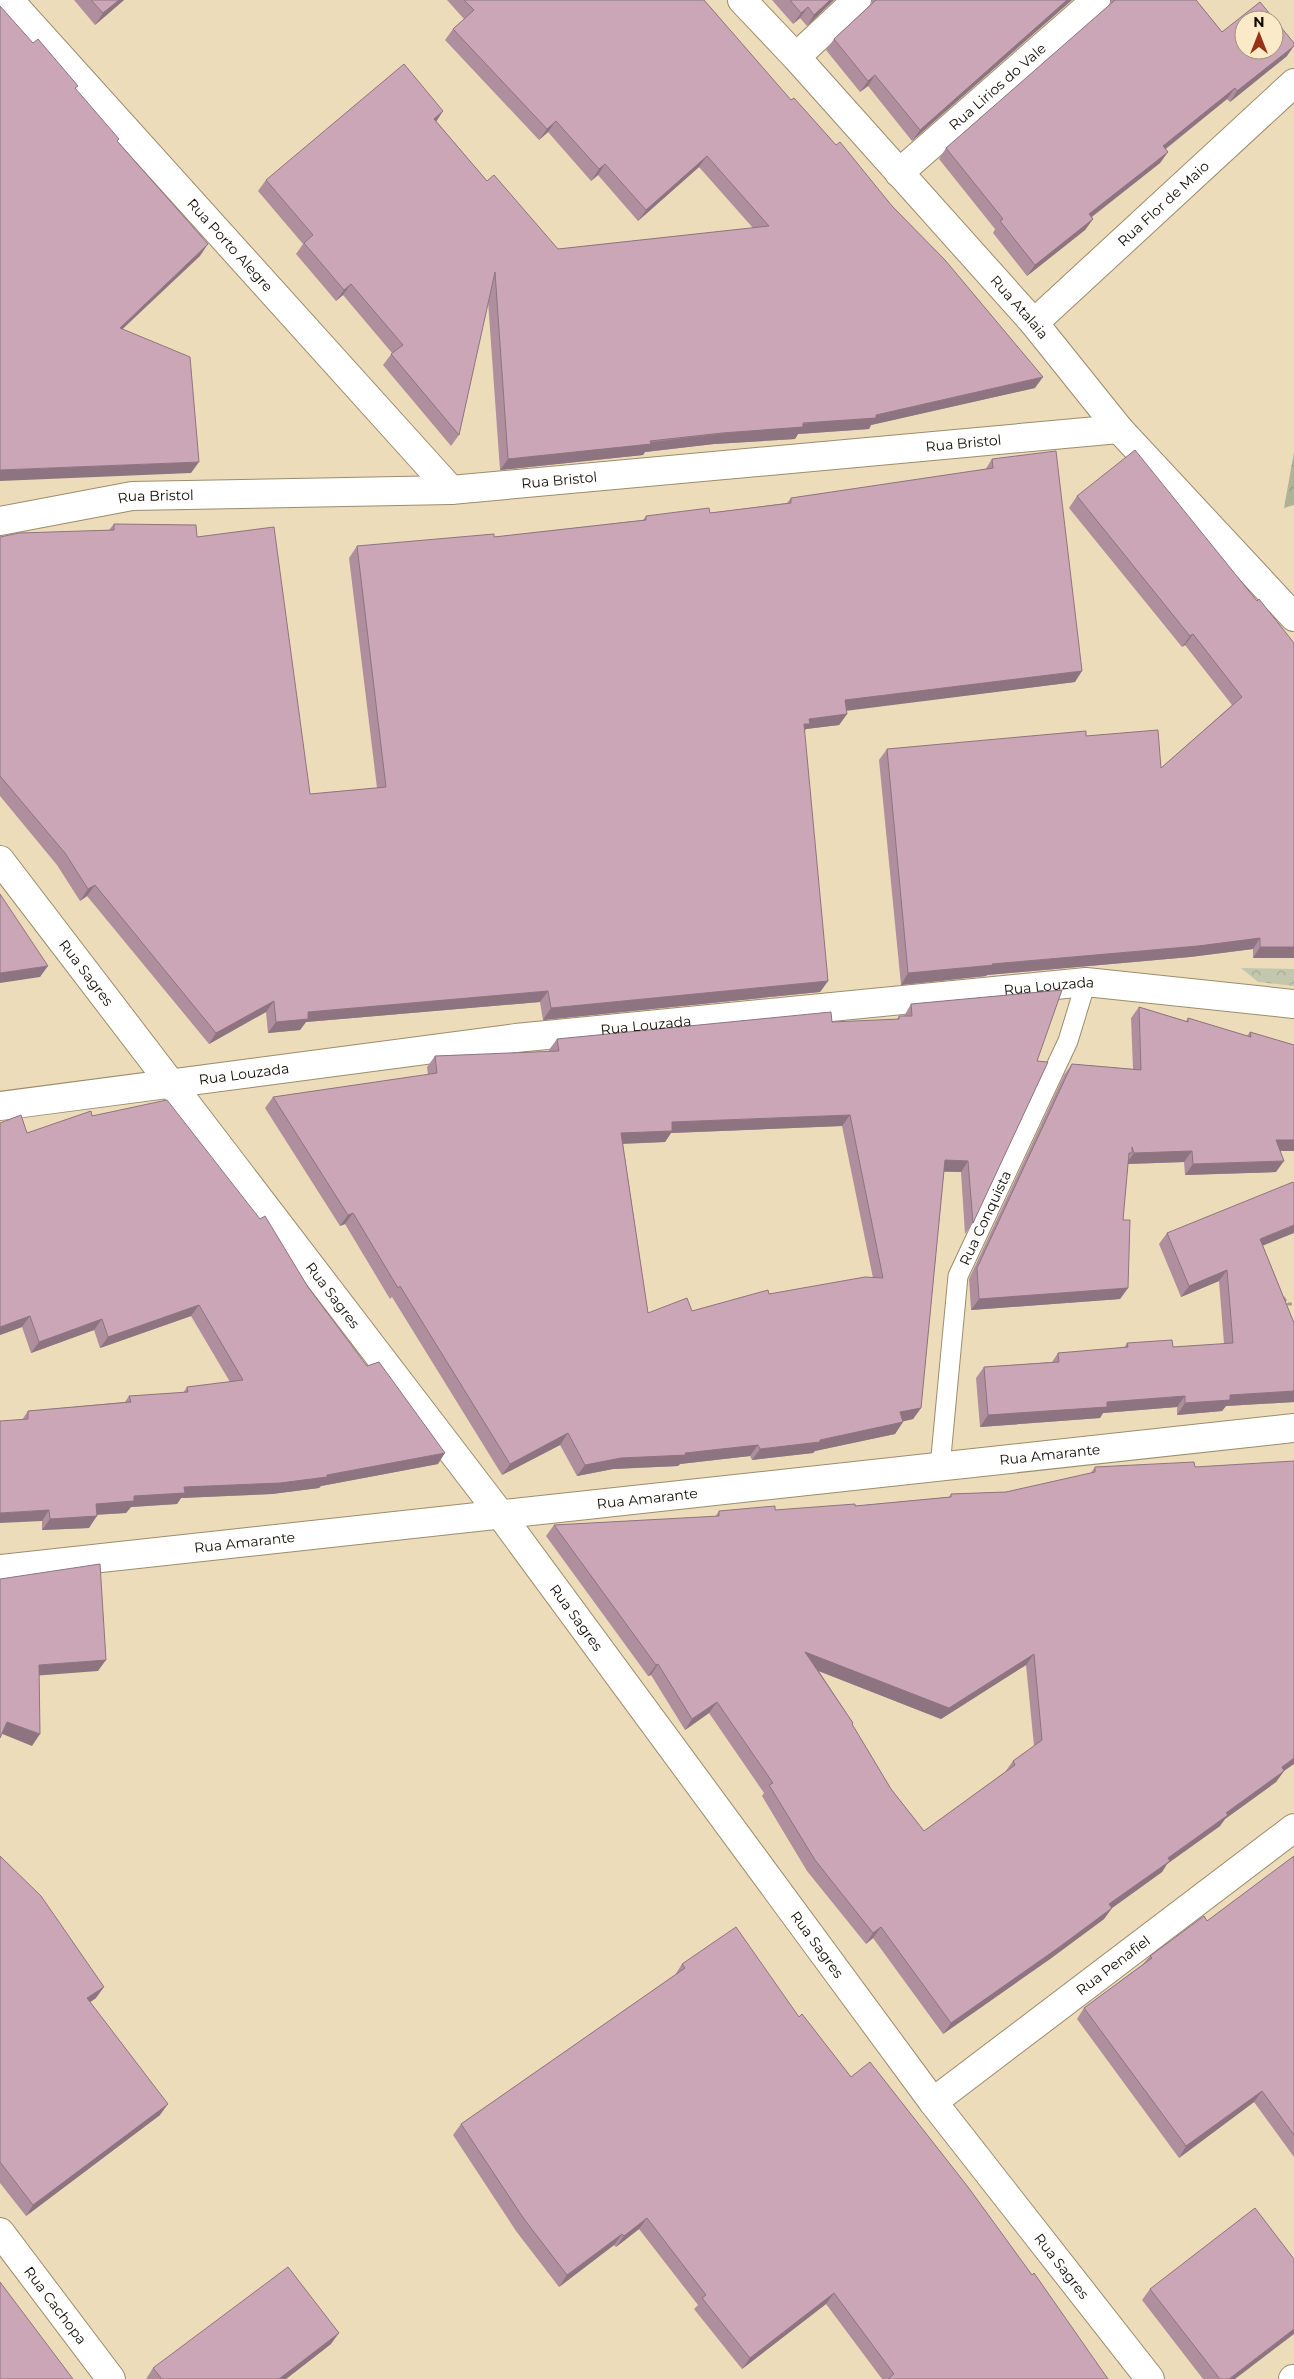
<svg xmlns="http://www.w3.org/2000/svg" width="1294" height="2379" font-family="Montserrat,sans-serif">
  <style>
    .forest { fill: url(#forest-crowns) }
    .park { fill: url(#park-crowns) }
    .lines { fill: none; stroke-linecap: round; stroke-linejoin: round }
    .lane-casing { stroke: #9b8c6c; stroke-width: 21 }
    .street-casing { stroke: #9b8c6c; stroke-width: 30 }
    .secondary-casing { stroke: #9b8c6c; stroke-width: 30 }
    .path { stroke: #a89a80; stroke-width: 3; stroke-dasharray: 5 2.5; stroke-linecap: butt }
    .lane { stroke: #fff; stroke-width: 19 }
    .street { stroke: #fff; stroke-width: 28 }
    .secondary { stroke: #fff; stroke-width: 28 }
    .wall { fill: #af8f9d; fill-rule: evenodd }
    .shaded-wall { fill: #8e7480 }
    .building { fill: #cba6b7; stroke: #8e7480; fill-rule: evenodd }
    .labels { text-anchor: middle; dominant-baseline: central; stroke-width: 4.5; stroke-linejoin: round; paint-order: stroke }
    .street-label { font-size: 14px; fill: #110b02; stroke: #faeac7 }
  </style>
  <defs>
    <pattern id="forest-crowns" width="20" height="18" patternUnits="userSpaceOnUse" patternTransform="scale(1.25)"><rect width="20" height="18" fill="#aeb396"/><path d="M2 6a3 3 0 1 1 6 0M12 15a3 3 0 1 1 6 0" fill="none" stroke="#959980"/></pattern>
    <pattern id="park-crowns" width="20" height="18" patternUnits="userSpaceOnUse" patternTransform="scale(1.25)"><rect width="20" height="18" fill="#c2c7ae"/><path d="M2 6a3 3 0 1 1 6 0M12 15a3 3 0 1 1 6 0" fill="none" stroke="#a6aa94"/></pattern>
  </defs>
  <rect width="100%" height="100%" fill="#eddcba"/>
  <path class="forest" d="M1294,452V505L1284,508Z"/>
  <path class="park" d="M1241,968L1294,969V986L1258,982Z"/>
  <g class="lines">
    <g class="lane-casing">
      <g id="lane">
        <path id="s1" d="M940,1467L958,1276L1068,1041L1086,982"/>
      </g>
    </g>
    <g class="street-casing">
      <g id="street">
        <path id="s2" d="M9,0L451,490"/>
        <path id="s3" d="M742,0L796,57L1034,323L1119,429L1294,617"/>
        <path d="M796,57L857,0"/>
        <path id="s4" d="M899,173L1096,0"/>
        <path id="s5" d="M1034,323L1294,83"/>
        <path id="s6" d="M0,521L132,496L451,490L1119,429"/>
        <path id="s7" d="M0,1106L516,1038L1086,982L1294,1004"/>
        <path id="s8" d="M0,1569L1294,1428"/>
        <path id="s9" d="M933,2102L1294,1828"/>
        <path id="s10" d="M0,2232L111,2379"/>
        <path d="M1293,2379H1294"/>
      </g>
    </g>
    <g class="secondary-casing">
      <g id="secondary">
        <path id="s11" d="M0,860L500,1514L933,2102L1150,2379"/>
      </g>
    </g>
    <path class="path" d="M1283,1297L1288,1304H1294"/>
    <use href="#lane" class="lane"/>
    <use href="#street" class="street"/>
    <use href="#secondary" class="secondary"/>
  </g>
  <path class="wall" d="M74,0H124L95,25Z
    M447,0H704L1035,388L871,425L869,429L798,434L795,439L714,444L645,452L643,455L500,470L488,301L459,435L451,446L383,365L392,353L343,295L336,301L296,254L303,244L258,191L266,180L443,111L436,121L487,181L558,249L753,228L699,167L638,221L598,175L591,181L548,132L539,140L445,40L453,29L464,19Z
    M772,0H834L807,26L800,18L793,24Z
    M872,0H1072L912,141L868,86L860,92L826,50L834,39L872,3Z
    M1111,0H1196L1222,32L1287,56L1230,102L1227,99L1166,149L1168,152L1160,163L1092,217L1093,219L1085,230L1027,276L993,233L995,229L939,159L946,148L1111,4Z
    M992,459L1075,682L846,710L847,714L839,725L806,729L804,731L828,981L820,992L543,1020L540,1002L306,1022L300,1030L268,1033L266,1012L209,1044L87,896L80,901L57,865L0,796V537L109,530L114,524L197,537L310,794L377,788L349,558L357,546L494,537L643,520L646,516L710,513L787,503L791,498L985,470Z
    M1077,496L1257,601L1294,643V958H1253V949L1190,957L987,975L986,976L901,985L879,760L887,749L1086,736L1161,768L1232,705L1185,645L1182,647L1069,508Z
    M1062,990L973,1223L965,1234L961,1172H944L921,1408L913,1419L903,1421L895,1434L815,1451L813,1453L752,1460L750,1456L680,1464L678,1466L613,1469L577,1476L560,1445L502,1475L392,1297L390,1299L345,1224L340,1226L265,1108L273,1097L428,1075L427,1067L435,1056L549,1052V1050L557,1039L897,1019L899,1016H904L911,1004ZM842,1126L873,1278L692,1311L648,1313L623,1144L665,1142L671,1133Z
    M1139,1007L1186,1021L1188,1018L1247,1036L1250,1032L1294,1045V1151H1280L1276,1172L1185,1175L1184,1162L1128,1164L1123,1220L1128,1288L1120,1299L971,1310L969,1279L1064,1075L1072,1064L1133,1069L1131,1018Z
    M92,1116L308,1287L438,1464L321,1486L319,1488L272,1494L181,1498L177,1504L131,1507L126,1513L96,1515L89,1528L42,1530V1521L22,1420L28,1411L125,1402L129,1396L183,1393L187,1387L230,1382L191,1316L100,1348L94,1330L31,1353L22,1327L0,1335V1123L27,1133Z
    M1167,1233L1263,1246L1294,1323V1402L1226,1406L1222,1411L1177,1415V1407L1103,1413L1100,1418L980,1427L976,1378L984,1367L1052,1362L1058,1353L1124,1348L1127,1343L1173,1347L1224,1344L1219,1281L1181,1297L1159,1244Z
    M1095,1467L1284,1771L1276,1782L1225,1819L1220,1826L1167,1864L1162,1872L1112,1908L1104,1919L1050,1959L943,2034L873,1938L866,1944L807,1871L762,1796L764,1793L709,1713L685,1730L651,1675L648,1676L546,1536L554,1525L715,1517L719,1511L775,1510L855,1506L949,1497L951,1494L1006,1492L1090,1474ZM1026,1665L1034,1746L1013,1761L1005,1772L924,1831L891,1789L852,1724L853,1723L819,1671L941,1719Z
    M0,1856L96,1998L90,2002L160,2115L26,2216L0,2183Z
    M1294,1856V2157L1254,2102L1179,2158L1077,2019L1084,2008L1143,1964L1150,1956L1207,1921Z
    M682,1964L799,2017L851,2077L1032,2275L1108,2379H882L826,2304L742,2369L694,2309L698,2305L639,2229L616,2247L614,2245L559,2287L516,2231L453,2135L461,2124L675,1975Z
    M1150,2289L1235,2379H1203L1142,2300Z
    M331,2344L286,2379H146L153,2368Z"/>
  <path class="shaded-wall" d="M119,0H124L95,25L103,13Z
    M830,0H834L807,26L814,15Z
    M1067,0H1072L912,141L920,130Z
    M808,7L800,18L793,24L801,13Z
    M1294,46L1287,56L1230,102L1237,91Z
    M875,75L868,86L860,92L868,81Z
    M1235,88L1227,99L1155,157L1163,146Z
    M443,111L436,122L434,119Z
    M556,121L548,132L539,140L547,129Z
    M1168,152L1160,163L1081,225L1089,214Z
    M707,156L699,167L638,221L646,210Z
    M605,164L598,175L591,181L599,169Z
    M1093,219L1085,230L1027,276L1035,265Z
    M208,244L200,256L112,339L120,328Z
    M351,284L343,295L336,301L344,290Z
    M1043,377L1035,388L871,425L869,429L798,434L795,439L714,444L645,452L643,455L500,470L508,459L876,415Z
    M199,462L191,473L0,481V470Z
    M1193,634L1185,645L1182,647L1190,636Z
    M1082,671L1075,682L837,712L845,700Z
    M847,714L839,725L806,729L802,735L804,724L809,719Z
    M95,885L87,896L80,901L88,889Z
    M1260,938L1253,949L1190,957L987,975L986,976L901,985L908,973L992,964Z
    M1260,947H1294V958H1253Z
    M48,966L40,977L0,983V973Z
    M828,981L820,992L543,1020L551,1008Z
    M548,991L540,1002L306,1022L300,1030L268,1033L276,1022L308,1012Z
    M274,1001L266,1012L209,1044L216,1033Z
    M850,1115L842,1126L671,1133L665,1142L613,1144L621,1133L672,1122Z
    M1276,1140H1294V1151H1268Z
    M1192,1151L1184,1162L1126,1164L1134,1153Z
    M945,1160L968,1161L961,1172L937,1171Z
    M1284,1161L1276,1172L1185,1175L1193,1164Z
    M353,1213L345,1224L340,1226L348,1215Z
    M1294,1225V1233L1252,1250L1260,1239Z
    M1227,1270L1219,1281L1181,1297L1189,1286Z
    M1128,1288L1120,1299L971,1310L979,1299Z
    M199,1305L191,1316L100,1348L108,1337Z
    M30,1316L22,1327L0,1335V1327Z
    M102,1319L94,1330L31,1353L39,1342Z
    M1294,1391V1402L1226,1406L1222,1411L1177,1415L1185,1403L1230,1395Z
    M1185,1396L1177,1407L1103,1413L1100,1418L980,1427L988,1415L1107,1402Z
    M921,1408L913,1419L892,1424L900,1412Z
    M903,1422L895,1434L815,1451L813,1453L752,1460L760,1449L820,1440Z
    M568,1433L560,1445L502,1475L510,1464Z
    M758,1445L750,1456L680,1464L678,1466L613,1469L577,1476L585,1465L621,1458L685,1453Z
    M445,1453L438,1464L321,1486L319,1488L272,1494L181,1498L177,1504L131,1507L126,1513L88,1515L96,1504L134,1496L184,1487L327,1475Z
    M49,1510L42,1521L0,1523V1513Z
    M97,1516L89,1528L42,1530L50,1519Z
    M805,1652L1034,1654L1026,1665L941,1719L798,1663Z
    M106,1660L98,1671L32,1676L39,1665Z
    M658,1664L651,1675L648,1676L656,1665Z
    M717,1702L709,1713L685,1730L692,1719Z
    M7,1722L40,1734L32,1746L0,1733Z
    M1294,1758V1764L1284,1771L1276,1782L1225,1819L1220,1826L1167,1864L1162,1872L1101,1916L1109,1904L1226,1813L1282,1767Z
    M1112,1908L1104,1919L1050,1959L943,2034L951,2023Z
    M881,1927L873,1938L866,1944L873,1933Z
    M104,1987L96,1998L79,2010L87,1998Z
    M1262,2091L1254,2102L1179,2158L1186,2146Z
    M168,2104L160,2115L26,2216L33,2205Z
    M647,2218L639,2229L616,2247L624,2236Z
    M622,2234L614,2245L559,2287L567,2275Z
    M834,2293L826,2304L742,2369L750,2358Z
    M1294,2329V2334L1235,2379H1229Z
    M339,2333L331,2344L286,2379H279Z"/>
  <path class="building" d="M91,0H119L103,13Z
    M464,0H704L791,100L794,98L836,145L840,142L892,206L945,260L1043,377L876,415V418L803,423V427L722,433L650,441L651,444L508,459L495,272L459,435L391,354L403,345L351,284L344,290L304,243L313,235L266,180L404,64L443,111L434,119L487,181L494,175L558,249L769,226L707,156L646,210L605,164L599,169L556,121L547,129L453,29L474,10Z
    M790,0H830L814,15L808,7L801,13Z
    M876,0H1067L920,130L875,75L868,81L834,39Z
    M1115,0H1196L1222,32L1260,2L1294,43V46L1237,91L1235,88L1163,146L1168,152L1089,214L1093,219L1035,265L1000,221L1003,219L946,148ZM1244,20H1274V50H1244Z
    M0,6L33,43L38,39L78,86L75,88L119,139L117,141L208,244L120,328L190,357L199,462L0,470Z
    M1135,450L1257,601L1259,599L1294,643V947H1260V938L1198,946L992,964L994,965L908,973L887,749L1086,731V736L1158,730L1161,768L1242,697L1193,634L1190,636L1077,496Z
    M1056,451L1082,671L845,700L847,714L809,719L810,724H804L828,981L551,1008L548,991L308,1012V1019L276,1022L274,1001L216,1033L95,885L88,889L65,853L0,776V537L19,533L114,530V524L196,525L197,537L274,527L310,794L386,787L357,546L494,534V537L646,520V516L709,508L710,513L791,503V498L993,468L992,459Z
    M0,894L48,966L0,973Z
    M1062,990L1037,1061L1048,1062L973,1223L968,1161L945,1160L921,1408L900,1412L903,1422L820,1440V1442L760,1449L758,1445L685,1453L686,1455L621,1458L585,1465L568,1433L510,1464L400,1286L398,1288L353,1213L348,1215L273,1097L437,1073L435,1056L559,1051L557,1039L831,1012L832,1022L899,1019V1016H912L911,1004ZM850,1115L883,1278L865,1277L769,1294L768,1290L692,1311L687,1298L648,1313L621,1133L672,1131V1122Z
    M1139,1007L1188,1022V1018L1251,1037L1250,1032L1294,1045V1140H1276L1284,1161L1193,1164L1192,1151L1134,1153L1132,1147V1153H1129L1123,1220H1130L1128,1288L979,1299L977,1268L1072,1064L1141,1070Z
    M167,1100L260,1219L265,1216L308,1287L367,1366L379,1362L445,1453L327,1475V1477L280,1483L184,1487L185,1493L134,1496V1501L96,1504L97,1516L50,1519L49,1510L0,1513V1421L28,1419V1411L131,1402L129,1396L188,1392L187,1387L243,1380L199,1305L108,1337L102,1319L39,1342L30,1316L0,1327V1123L21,1115L27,1133L91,1111L92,1116Z
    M1293,1182L1294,1184V1225L1260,1239L1294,1323V1391L1230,1395V1400L1185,1403V1396L1107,1402V1407L988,1415L984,1367L1059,1362L1058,1353L1128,1347L1127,1343L1172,1340L1173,1347L1233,1343L1227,1270L1189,1286L1167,1233Z
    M1294,1461V1758L1282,1767L1284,1771L1226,1813L1228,1815L1168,1858L1170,1861L1109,1904L1112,1908L1058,1948L951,2023L881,1927L873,1933L815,1860L769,1785L773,1783L717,1702L692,1719L658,1664L656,1665L554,1525L719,1516V1511L775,1506V1510L855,1504V1506L951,1497V1494L1006,1492L1095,1472V1467L1194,1462L1195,1467ZM805,1652L949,1708L1034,1654L1042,1740L1013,1761L1015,1765L924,1831L891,1789L852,1724L853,1723Z
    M100,1564L106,1660L39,1665L40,1734L7,1722L0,1738V1579Z
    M0,1856L41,1896L104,1987L87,1998L168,2104L33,2205L0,2162Z
    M1294,1856V2135L1262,2091L1186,2146L1084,2008L1152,1958L1150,1956L1204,1916L1207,1921Z
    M736,1927L799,2017L802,2014L851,2077L870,2062L968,2187L1032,2275L1034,2273L1108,2379H888L894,2374L834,2293L750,2358L702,2298L706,2295L647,2218L624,2236L622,2234L567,2275L524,2219L461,2124L685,1968L682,1964Z
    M1255,2208L1294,2259V2329L1229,2379H1220L1150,2289Z
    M288,2267L339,2333L279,2379H162L153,2368Z
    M0,2282L73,2379H0Z"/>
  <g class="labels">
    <g class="street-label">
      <text stroke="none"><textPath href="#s4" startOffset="131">Rua Lirios do Vale</textPath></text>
      <text stroke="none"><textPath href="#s5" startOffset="176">Rua Flor de Maio</textPath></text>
      <text stroke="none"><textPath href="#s2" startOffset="330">Rua Porto Alegre</textPath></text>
      <text stroke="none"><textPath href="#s3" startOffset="414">Rua Atalaia</textPath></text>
      <text stroke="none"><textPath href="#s6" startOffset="968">Rua Bristol</textPath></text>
      <text stroke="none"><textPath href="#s6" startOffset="562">Rua Bristol</textPath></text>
      <text stroke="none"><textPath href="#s6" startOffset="158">Rua Bristol</textPath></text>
      <text stroke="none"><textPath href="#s11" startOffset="142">Rua Sagres</textPath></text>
      <text stroke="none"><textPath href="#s7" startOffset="1056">Rua Louzada</textPath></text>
      <text stroke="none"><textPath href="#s7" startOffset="651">Rua Louzada</textPath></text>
      <text stroke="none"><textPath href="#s7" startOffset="246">Rua Louzada</textPath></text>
      <text stroke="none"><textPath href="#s1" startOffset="256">Rua Conquista</textPath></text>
      <text stroke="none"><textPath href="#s11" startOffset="548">Rua Sagres</textPath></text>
      <text stroke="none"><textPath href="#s8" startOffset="1056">Rua Amarante</textPath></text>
      <text stroke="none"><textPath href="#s8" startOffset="651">Rua Amarante</textPath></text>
      <text stroke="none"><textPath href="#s8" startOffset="246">Rua Amarante</textPath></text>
      <text stroke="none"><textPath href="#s11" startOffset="952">Rua Sagres</textPath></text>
      <text stroke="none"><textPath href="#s11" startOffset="1358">Rua Sagres</textPath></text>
      <text stroke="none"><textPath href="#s9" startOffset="226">Rua Penafiel</textPath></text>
      <text stroke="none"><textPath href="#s11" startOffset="1762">Rua Sagres</textPath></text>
      <text stroke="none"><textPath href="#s10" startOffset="92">Rua Cachopa</textPath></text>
    </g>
  </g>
  <g transform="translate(1259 35)"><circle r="24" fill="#faeac7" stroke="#9d9178"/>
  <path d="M0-4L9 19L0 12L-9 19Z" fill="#993116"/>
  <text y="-8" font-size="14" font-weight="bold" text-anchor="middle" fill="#110b02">N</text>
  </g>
</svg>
